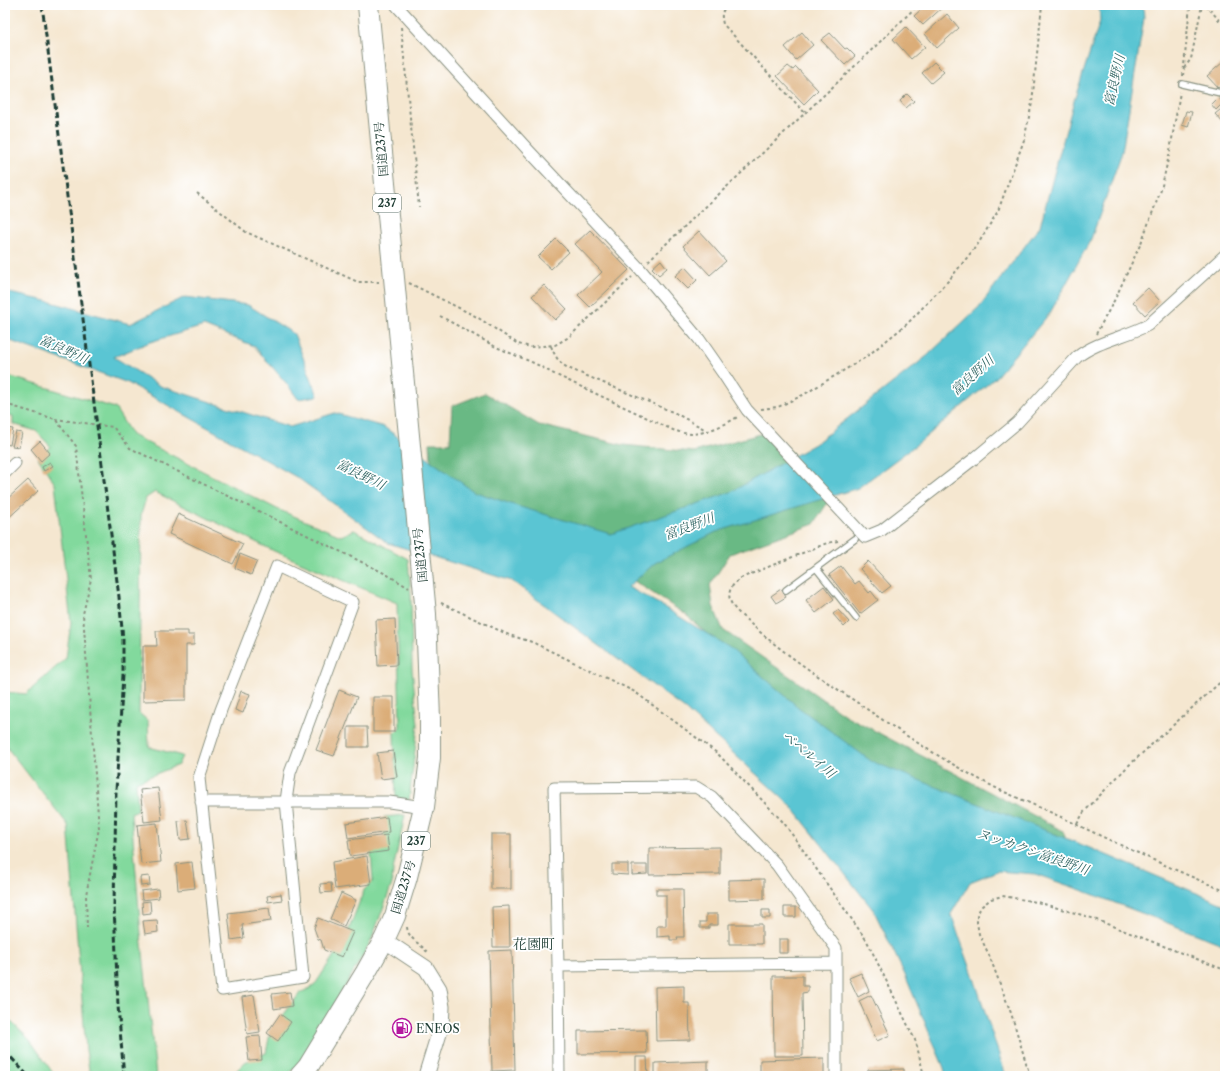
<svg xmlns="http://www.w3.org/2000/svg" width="1230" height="1081" font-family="'Libre Caslon Text','Noto Serif JP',serif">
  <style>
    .green { fill: #82d99d; stroke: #508b68 }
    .forest { fill: #69b984; stroke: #447b5c }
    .water { fill: #5ac5d3; stroke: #3c8184 }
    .building { fill: #dbad78 }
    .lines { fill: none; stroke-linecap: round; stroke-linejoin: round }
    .lane-casing { stroke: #8a9282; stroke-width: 8 }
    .street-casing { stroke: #8a9282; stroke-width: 13 }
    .secondary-casing { stroke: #8a9282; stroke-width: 17 }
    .highway-casing { stroke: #8a9282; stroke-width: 22 }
    .path { stroke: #8a9282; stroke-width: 2; stroke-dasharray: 3 3; stroke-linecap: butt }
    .lane { stroke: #fff; stroke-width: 5.5 }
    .street { stroke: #fff; stroke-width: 11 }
    .secondary { stroke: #fff; stroke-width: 15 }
    .highway { stroke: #fff; stroke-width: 20 }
    .rail { stroke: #1f3d34; stroke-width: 3; stroke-dasharray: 6 3; stroke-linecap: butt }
    .labels { text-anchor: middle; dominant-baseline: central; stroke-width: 3.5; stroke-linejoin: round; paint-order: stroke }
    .shield { fill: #fff; stroke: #627771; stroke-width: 1 }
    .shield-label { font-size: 11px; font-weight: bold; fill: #1f3d34 }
    .street-label { font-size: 12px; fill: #1f3d34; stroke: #fff }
    .poi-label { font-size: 12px; fill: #1f3d34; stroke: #fff; text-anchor: start }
    .water-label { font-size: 13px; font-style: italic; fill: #316664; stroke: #fff }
    .quarter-label { font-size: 14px; fill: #1f3d34; stroke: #fff }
  </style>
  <rect width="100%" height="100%" fill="#fff"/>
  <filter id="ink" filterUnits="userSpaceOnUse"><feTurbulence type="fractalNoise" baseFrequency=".025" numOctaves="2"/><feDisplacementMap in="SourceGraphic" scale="8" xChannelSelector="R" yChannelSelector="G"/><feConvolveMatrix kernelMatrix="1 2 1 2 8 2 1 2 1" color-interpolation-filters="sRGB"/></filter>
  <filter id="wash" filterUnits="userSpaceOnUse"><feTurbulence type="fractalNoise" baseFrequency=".012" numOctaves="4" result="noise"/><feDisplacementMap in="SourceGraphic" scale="16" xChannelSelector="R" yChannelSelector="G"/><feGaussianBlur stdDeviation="0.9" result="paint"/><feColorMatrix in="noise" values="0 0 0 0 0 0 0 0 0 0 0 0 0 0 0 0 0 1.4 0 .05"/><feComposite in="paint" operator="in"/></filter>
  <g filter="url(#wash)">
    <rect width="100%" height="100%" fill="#f5e7d0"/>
    <path class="green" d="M5,375L115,408L132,435L277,509L341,536L354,530L408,559L411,595L412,669L418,725L409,800L396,802L394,733L400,727L397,603L274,551L155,492L146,498L141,515L139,713L148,721L149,747L182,756L178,765L136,782L138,810L131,813L141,934L156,1076H90L86,1050L68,825L5,745V692L26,694L66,658L71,623L55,484L38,458L51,447L36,431L13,424V416L5,414Z
      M405,815L393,870L392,884L371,941L301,1063L286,1076H231L245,1062L266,1053L270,1033L300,993L314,986L346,937L364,890L373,881L371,852L384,848V817Z
      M5,1016L30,1040L55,1076H5Z"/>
    <path class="forest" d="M485,393L539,425L623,445L694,452L768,432L835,491L814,524L730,554L710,585L713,606L723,630L845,715L1063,831L1068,846L895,789L804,722L685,614L631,579L446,479L431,461L430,443H450L452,406Z"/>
    <path class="water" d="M1099,5H1143L1144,18L1122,152L1091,239L1050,313L995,378L920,442L858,488L716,532L655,563L628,587L659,604L730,648L798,707L871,761L1085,846L1225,905V945L1084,891L1035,874L997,871L970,882L951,914L972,972L1006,1076H946L944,1068L905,975L874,911L792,807L685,709L512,581L388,543L298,478L128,383L5,339V292L51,302L130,324L185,297L248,305L294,334L318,396L298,399L287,384L254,346L204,326L150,342L114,357L160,386L290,427L335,413L384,427L473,491L517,506L611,534L731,492L815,444L927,356L979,307L1040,226L1073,104L1100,21Z"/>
    <g id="blocks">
      <path class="building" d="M926,5H945L923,25L914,16Z
        M947,14L959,28L937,48L925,34Z
        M906,27L925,47L911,59L893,39Z
        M802,32L813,45L796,60L785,47Z
        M830,33L845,49L847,48L855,56L845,65L821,40Z
        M934,62L944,72L931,83L922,73Z
        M1223,62L1225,65V82L1218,88L1207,76Z
        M788,66L793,70L796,67L818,90L804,104L777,76Z
        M907,94L914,101L906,108L900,101Z
        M1218,97L1223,103L1216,110L1211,104Z
        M1225,106V125L1215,114Z
        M1186,111L1192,112L1188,127L1182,125Z
        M590,230L629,270L590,307L578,295L602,272L575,244Z
        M699,231L726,261L710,275L683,246Z
        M556,239L569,252L551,269L538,257Z
        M661,260L667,268L659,275L652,268Z
        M685,267L697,280L688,289L675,276Z
        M544,285L567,309L555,320L532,296Z
        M1148,288L1160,301L1145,315L1133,302Z
        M5,428L13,429L10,445L5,444Z
        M16,432L22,433L19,447L12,446Z
        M40,441L50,453L41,461L31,449Z
        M50,462L53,466L44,471L42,467Z
        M28,480L38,491L5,521V501Z
        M178,514L243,544L233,564L169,534Z
        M240,554L257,561L251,575L235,568Z
        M868,561L891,586L882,593L860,569Z
        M841,566L855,584L859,581L869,593L871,591L878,600L860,614L829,575Z
        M824,586L834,599L816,613L806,600Z
        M781,589L786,597L776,603L771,596Z
        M838,610L849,622L844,627L833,614Z
        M395,619L397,665L378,666L376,620Z
        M156,631H188V635H194V645H186V700L143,701V646H157Z
        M339,690L357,697L334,756L316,750Z
        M241,691L250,694L243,713L235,710Z
        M373,697H394V732H373Z
        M348,727H367L368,747H348Z
        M393,751L397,777L381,779L377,753Z
        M158,788L162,820L144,822L140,790Z
        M387,817L389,832L348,838L346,823Z
        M187,820L190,839L180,840L178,821Z
        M157,823L161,862L141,864L137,825Z
        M491,834H511V889H491Z
        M387,835L389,851L350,856L348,840Z
        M720,847V874L649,875V848Z
        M367,856L371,884L335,889L332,862Z
        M192,862L195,888L178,890L176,864Z
        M612,864H628V875L612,874Z
        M632,865H647V874L632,875Z
        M149,876L150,885L141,886L140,877Z
        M764,879V899L729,900V880Z
        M331,883L332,892L321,893L320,884Z
        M158,889L159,898L142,900L141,891Z
        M656,889H683L684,937H677L678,940H670V936L657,937V926H666V895H656Z
        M341,893L356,900L344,926L330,919Z
        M281,894L282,900L268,902L267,896Z
        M150,901L151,913L143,914L142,902Z
        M509,906L510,947H493L492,907Z
        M784,907H796V917H784Z
        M269,908L271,921L242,925L244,938L231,940L228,913Z
        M762,910H770V918H762Z
        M706,914H718V925H709V928H700V922H706Z
        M318,918L353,932L342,957L324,950L321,940L318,939L314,928Z
        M157,920L158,932L145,934L143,921Z
        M729,924H762V944H729Z
        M779,939H788V953H779Z
        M512,950L515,1070L492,1071L489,951Z
        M861,973L869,991L858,997L849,978Z
        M773,976H803V986H808V992L802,993L803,1056H774Z
        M684,986V1003H689L690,1040L656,1041L655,987Z
        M290,992L292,1006L274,1009L272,994Z
        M254,995L260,1032L247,1034L242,997Z
        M871,995L890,1035L877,1041L859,1001Z
        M280,1014L291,1022L278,1041L267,1033Z
        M646,1030L647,1053L578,1054V1031Z
        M260,1036L262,1060L249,1061L246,1037Z
        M636,1057H647L648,1076H636Z
        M824,1058V1076H760V1060Z
        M708,1061V1076H655V1063Z
        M904,1069V1076H868V1070Z"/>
    </g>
  </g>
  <g filter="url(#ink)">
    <use href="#blocks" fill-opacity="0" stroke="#8a9282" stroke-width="1"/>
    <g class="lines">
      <g class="lane-casing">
        <path id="lane" d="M1182,84L1225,94
          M816,568L856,618
          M786,590L855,539"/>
      </g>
      <g class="street-casing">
        <path id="street" d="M396,5L529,151L640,269L699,339L722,372L747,410L865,537L882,530L975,458L1017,423L1077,357C1098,341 1125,337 1148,325L1225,255
          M5,473L15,463
          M277,566L353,602L290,773L286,801L303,977L222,990L199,778L221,710Z
          M201,802H389L424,807
          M558,966L835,963
          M559,1076L558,966L554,788L696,787L712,797L777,865L836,948V1076"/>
      </g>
      <g class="secondary-casing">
        <path id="secondary" d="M384,940L426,968L439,989L442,1007L441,1027L426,1076"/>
      </g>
      <g class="highway-casing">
        <path id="highway" d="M300,1076L308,1067L366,972L384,940L395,916L407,877L424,807L430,758V719L426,614L368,5"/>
      </g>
      <path class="path" d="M728,5C721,11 721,15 723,24L805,113
        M1206,5L1219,20L1225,23
        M401,27L419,207
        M1184,68L1191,59L1202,5
        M1183,76L1190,5
        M197,193L246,232L358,282H379
        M648,261L857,64L918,5
        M409,283L477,317L518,344L531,347L555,345L569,337L632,277
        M440,316L496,347L536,364L552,373L673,430C679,432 686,434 692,434C707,433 727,424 739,416
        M1096,334L1115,299L1141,243L1161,190L1170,151L1180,92
        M551,346C555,356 558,362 568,368L675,413L706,430
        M5,404L55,419L76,446L91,579L83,614L99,828L86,895L87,928
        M761,409L778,407L803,395L866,357L907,324L949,280L978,244L998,211L1024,140L1032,103L1042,5
        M55,419L113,427L130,448L386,574L409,588
        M838,541L827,543L741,578C734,583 727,590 730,600C733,610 745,618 752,625C783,653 818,676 852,699C900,732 948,764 1000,790C1020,799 1041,808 1061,817C1115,843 1170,868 1225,891
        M441,603L509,635L532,642L635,692L717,753L784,823L867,941L916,1042L924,1076
        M1077,824L1084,812L1127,767L1225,678
        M407,927C408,939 420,943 427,952
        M1030,1076L1011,1013L989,955L979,934L977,923V914L982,906L991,899L1002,896L1037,902L1089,917L1225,970"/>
      <use href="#lane" class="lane"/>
      <use href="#street" class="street"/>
      <use href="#secondary" class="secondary"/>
      <use href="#highway" class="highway"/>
      <path class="rail" d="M42,5L100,449L119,597L123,640V675L116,791L114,905L118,1006L124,1076
        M5,1051L28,1076"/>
    </g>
  </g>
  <defs>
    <g id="fuel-ring" transform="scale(1)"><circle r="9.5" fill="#fff" stroke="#b5179e" stroke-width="1.5"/><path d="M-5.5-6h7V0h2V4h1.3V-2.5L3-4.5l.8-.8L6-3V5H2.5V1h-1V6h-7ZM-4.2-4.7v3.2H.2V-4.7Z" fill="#b5179e"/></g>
  </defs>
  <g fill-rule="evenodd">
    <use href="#fuel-ring" x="402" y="1028"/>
  </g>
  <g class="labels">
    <g class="shield">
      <rect x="373" y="194" width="28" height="18" rx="3"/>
      <rect x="402" y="832" width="28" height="18" rx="3"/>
    </g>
    <g class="shield-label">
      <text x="387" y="203">237</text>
      <text x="416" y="841">237</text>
    </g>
    <g class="street-label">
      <text transform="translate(381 149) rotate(-95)">国道237号</text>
      <text transform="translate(420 555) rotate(-96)">国道237号</text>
      <text transform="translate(403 887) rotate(-73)">国道237号</text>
    </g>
    <g class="poi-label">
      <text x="416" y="1028">ENEOS</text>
    </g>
    <g class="water-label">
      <text transform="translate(1114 80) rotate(-77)">富良野川</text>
      <text transform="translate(64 349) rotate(24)">富良野川</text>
      <text transform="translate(972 375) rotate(-42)">富良野川</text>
      <text transform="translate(361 474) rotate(26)">富良野川</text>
      <text transform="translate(689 526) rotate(-21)">富良野川</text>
      <text transform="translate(809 754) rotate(40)">ベベルイ川</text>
      <text transform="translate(1033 851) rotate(19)">ヌッカクシ富良野川</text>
    </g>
    <g class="quarter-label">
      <text x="534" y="944">花園町</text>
    </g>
  </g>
  <rect width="1230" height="1081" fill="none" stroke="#fff" stroke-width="20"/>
</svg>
